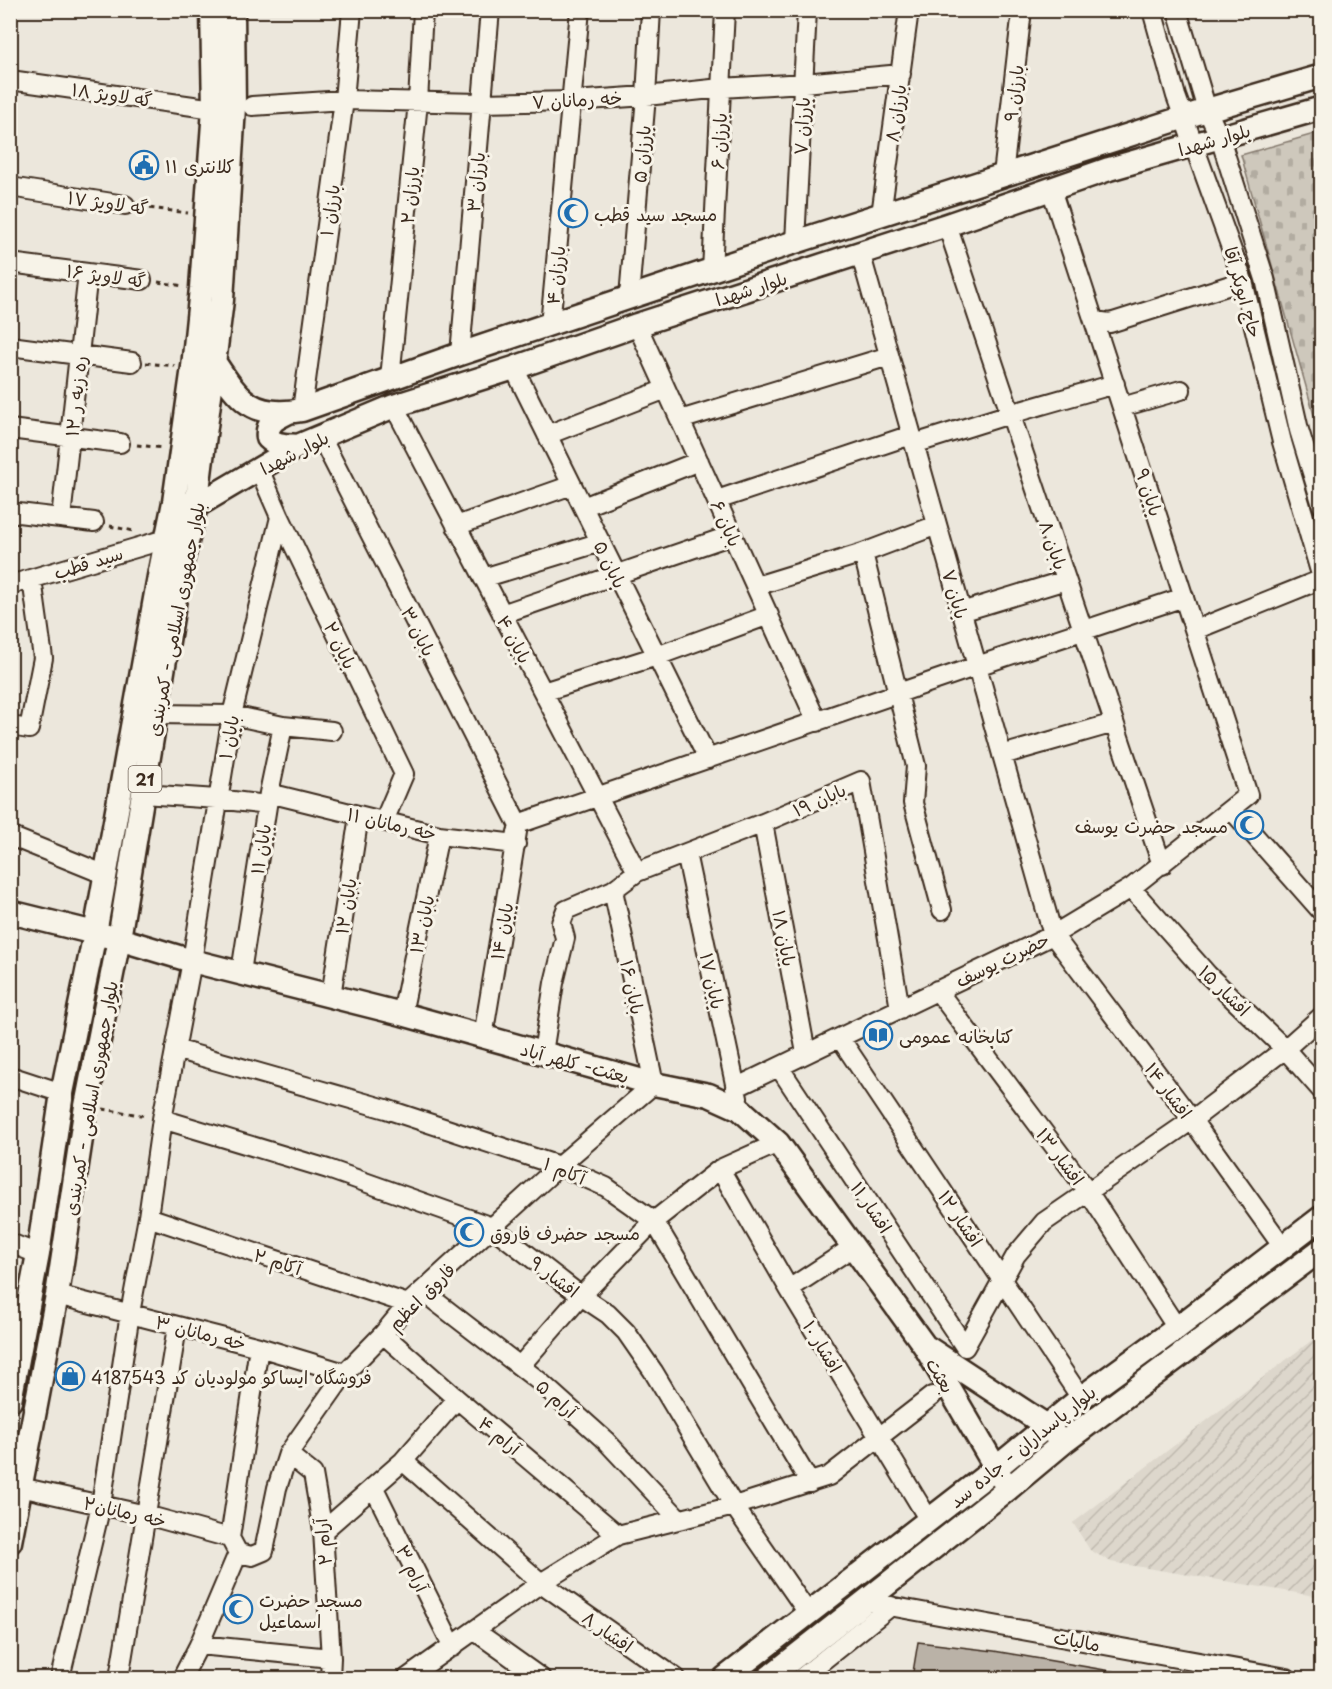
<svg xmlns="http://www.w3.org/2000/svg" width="1332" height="1689" font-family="'Playpen Sans','Playpen Sans Arabic',sans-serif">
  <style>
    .industrial { fill: url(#industrial-furrows) }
    .cemetery { fill: url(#cemetery-stones); stroke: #84796d; stroke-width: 1.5 }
    .building { fill: #bab2a7; stroke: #3b2a1e; stroke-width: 1.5 }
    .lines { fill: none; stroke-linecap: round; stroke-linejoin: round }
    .minor-casing { stroke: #3b2a1e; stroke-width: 22 }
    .major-casing { stroke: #3b2a1e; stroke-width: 27 }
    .path { stroke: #3b2a1e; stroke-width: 3; stroke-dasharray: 4.5 4.5; stroke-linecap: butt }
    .minor { stroke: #f7f3e8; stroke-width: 18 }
    .major { stroke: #f7f3e8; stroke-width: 22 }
    .labels { text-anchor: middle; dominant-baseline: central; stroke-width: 6; stroke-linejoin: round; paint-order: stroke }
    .shield { fill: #f7f3e8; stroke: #73665b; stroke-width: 1.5 }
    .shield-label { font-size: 16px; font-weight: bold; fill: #3b2a1e }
    .street-label { font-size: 18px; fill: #3b2a1e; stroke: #f7f3e8 }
    .poi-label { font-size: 18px; fill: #3b2a1e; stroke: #f7f3e8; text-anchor: start }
  </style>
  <defs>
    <pattern id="industrial-furrows" width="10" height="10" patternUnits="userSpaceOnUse" patternTransform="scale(1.5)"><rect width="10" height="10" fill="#ddd7cc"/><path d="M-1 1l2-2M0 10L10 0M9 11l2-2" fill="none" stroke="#bfb9af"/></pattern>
    <pattern id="cemetery-stones" width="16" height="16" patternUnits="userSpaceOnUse" patternTransform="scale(1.5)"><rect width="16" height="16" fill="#cec8bc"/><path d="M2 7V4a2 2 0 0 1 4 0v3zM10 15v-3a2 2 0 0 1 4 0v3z" fill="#b2aca1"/></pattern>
  </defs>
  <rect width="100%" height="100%" fill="#ece7dc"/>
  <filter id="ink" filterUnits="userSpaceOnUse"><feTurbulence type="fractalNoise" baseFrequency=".0167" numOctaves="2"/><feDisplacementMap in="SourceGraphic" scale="12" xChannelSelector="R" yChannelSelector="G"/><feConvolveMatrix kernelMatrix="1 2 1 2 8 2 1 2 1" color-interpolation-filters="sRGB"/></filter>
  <g filter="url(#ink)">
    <path class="industrial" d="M1320,1334L1322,1336L1321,1597L1111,1562L1090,1550L1073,1523Z"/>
    <path class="cemetery" d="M1321,132H1322L1321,440L1241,155Z"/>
    <path class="building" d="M918,1642L994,1651L1116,1672V1678H912Z"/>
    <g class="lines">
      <g class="minor-casing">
        <path id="minor" d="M1152,10L1176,96L1243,281L1282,442L1322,578
          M1177,10L1207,110L1220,138L1265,279L1299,430L1322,505
          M10,80L214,109
          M252,106L344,100L481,103L573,101L646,96L721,88L804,83L901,74
          M1003,175L1022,10
          M10,187L125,205
          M881,215L909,10
          M947,225L1162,865
          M795,242L807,10
          M860,252L1053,935L1192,1120L1283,1247
          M10,263L142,280
          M712,271L725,10
          M629,297L646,96L651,10
          M1094,321L1110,323L1243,281
          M550,325L580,10
          M637,325L817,722
          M10,346L132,362
          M460,354L490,10
          M514,368L708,759
          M390,378L418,102L423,10
          M394,406L637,872
          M1122,407L1181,390
          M302,410L344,100L352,10
          M680,420L889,356
          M10,429L120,443
          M547,435L666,389
          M321,437L518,824
          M914,444L1010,414L1115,384
          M259,469L280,517L404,774L384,821
          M717,500L911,435
          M583,507L699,461
          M10,512L94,522
          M61,518L88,273
          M456,526L572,485
          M863,553L916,766L913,803L942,910
          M483,578L601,542
          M10,585L166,539
          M756,586L863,553L937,525
          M961,612L1066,580
          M502,614L732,535
          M1195,630L1322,579
          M543,692L657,656L769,615
          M157,714L232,715L283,726L332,731
          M10,726L29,729L43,658L32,579
          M1002,755L1114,723
          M269,793L439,835L516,844
          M143,794L217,799L267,805
          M1231,809L1322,912
          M763,823L806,1053
          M518,824L977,666L1184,597
          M10,836L106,875
          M686,853L738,1098
          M1131,888L1208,975L1285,1049L1322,1091
          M241,972L269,793L283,726
          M937,990L1087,1190L1177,1328
          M331,996L359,816
          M402,1014L439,835
          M483,1037L517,832
          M840,1038L1081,1398
          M175,1049L386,1109L559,1166L606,1187L654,1221L810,1483
          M543,1053L554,983L565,938L561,923L566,910L613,890L637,872L763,823L861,781L900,1009
          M779,1067L965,1347L1016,1255L1044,1222L1192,1120L1285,1049L1322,1016
          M10,1076L62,1093
          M735,1088L1053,935L1131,888L1248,795L1051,189
          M162,1119L328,1169L492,1227L581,1296L608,1314L626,1332L653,1371L734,1506L808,1613
          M720,1169L789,1289L929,1520
          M148,1217L408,1304
          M10,1243L38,1254
          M789,1289L853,1247
          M422,1291L539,1381L606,1441L679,1519
          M57,1295L259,1347L345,1373
          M383,1334L457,1399L618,1535
          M259,1347L230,1538L238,1553L252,1556L264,1551L277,1488L288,1454L345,1373L383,1334L408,1304L559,1166L654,1084L613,890
          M520,1366L581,1296L654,1221L720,1169L778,1143
          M288,1454L313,1474L323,1531L331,1658L330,1678
          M403,1461L541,1583L676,1678
          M20,1487L146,1515L230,1538
          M374,1488L453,1647
          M323,1531L403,1461L457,1399
          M867,1602L1287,1678
          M475,1631L541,1678
          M199,1645L331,1658
          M60,1678L101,1505L130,1313L148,1217L162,1119L192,961L232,715L280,517
          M119,1678L177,1327
          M182,1678L199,1645L238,1553
          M407,1678L541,1583L618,1535L734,1506L829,1476L932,1396
          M801,1678L891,1606"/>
      </g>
      <g class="major-casing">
        <path id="major" d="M215,363C240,401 253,419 302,410L460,354L795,242L1207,110L1322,76
          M287,413C275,419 266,423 268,438C276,446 287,445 298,446
          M188,504L196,506L298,446L394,406L514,368L637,325L947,225L1109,169L1322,108
          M10,912L119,939L192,961L402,1014L654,1084L709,1095L740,1109L778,1143L924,1345L1008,1489
          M928,1348L1047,1426L1056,1436
          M10,1401L38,1254L62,1093L95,933L160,571L174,502L193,367L201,288L214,109L212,10
          M10,1542L57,1295L86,1106L119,939L179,574L196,506L222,300L234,107L233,10
          M725,1678L996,1468L1081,1398L1177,1328L1322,1217
          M768,1678L1008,1489L1063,1443L1322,1249"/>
      </g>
      <path class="path" d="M166,10L193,15
        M141,207L188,213
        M158,282L184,286
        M146,363L175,366
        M137,445L163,448
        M110,526L133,531
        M103,1109L147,1116"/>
      <use href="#minor" class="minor"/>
      <use href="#major" class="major"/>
    </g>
  </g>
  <defs>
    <g id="civic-ring" transform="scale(1.5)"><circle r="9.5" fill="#f7f3e8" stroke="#1f6fb2" stroke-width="1.5"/><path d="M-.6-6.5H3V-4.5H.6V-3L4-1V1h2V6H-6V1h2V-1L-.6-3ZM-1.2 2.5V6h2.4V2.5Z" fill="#1f6fb2"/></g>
    <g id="mosque-ring" transform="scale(1.5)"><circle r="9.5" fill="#f7f3e8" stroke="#1f6fb2" stroke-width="1.5"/><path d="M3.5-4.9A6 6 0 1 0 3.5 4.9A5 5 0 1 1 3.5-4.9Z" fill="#1f6fb2"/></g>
    <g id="library-ring" transform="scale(1.5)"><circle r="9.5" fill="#f7f3e8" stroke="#1f6fb2" stroke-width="1.5"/><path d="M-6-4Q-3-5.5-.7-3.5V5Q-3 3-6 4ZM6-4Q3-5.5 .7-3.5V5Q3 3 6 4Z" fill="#1f6fb2"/></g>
    <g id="shop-ring" transform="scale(1.5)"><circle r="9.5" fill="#f7f3e8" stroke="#1f6fb2" stroke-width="1.5"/><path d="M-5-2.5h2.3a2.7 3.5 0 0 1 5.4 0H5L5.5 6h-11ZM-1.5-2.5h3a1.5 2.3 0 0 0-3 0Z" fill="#1f6fb2"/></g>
  </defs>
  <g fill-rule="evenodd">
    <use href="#civic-ring" x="144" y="165"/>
    <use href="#mosque-ring" x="573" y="213"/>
    <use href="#mosque-ring" x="1249" y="825"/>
    <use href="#library-ring" x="878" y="1035"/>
    <use href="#mosque-ring" x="469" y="1232"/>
    <use href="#shop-ring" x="70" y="1376"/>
    <use href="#mosque-ring" x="238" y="1609"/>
  </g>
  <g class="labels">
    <rect class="shield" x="128.5" y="766" width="33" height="26" rx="4.5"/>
    <g class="shield-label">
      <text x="145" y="779">21</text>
    </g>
    <g class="street-label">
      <text transform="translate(1013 93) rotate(-83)">بارزان ۹</text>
      <text transform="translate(112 94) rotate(8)">گه لاویژ ۱۸</text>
      <text transform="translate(577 99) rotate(-3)">خه رمانان ۷</text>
      <text transform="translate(895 113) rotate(-82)">بارزان ۸</text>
      <text transform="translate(801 126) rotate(-87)">بارزان ۷</text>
      <text transform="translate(1214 139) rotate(-16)">بلوار شهدا</text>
      <text transform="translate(718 141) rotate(-87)">بارزان ۶</text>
      <text transform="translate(641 154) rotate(-85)">بارزان ۵</text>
      <text transform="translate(475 182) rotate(-85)">بارزان ۳</text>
      <text transform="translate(409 195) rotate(-84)">بارزان ۲</text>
      <text transform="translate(108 202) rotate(8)">گه لاویژ ۱۷</text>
      <text transform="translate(329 210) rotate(-82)">بارزان ۱</text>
      <text transform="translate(106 275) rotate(8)">۱۶ گه لاویژ</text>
      <text transform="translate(555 275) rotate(-84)">بارزان ۴</text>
      <text transform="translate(751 288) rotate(-18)">بلوار شهدا</text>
      <text transform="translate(1244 292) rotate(74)">حاج ابوبکر آقا</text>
      <text transform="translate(75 396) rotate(-84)">ره زبه ر ۱۲</text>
      <text transform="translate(294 452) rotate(-27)">بلوار شهدا</text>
      <text transform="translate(1150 492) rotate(72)">بابان ۹</text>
      <text transform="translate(727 523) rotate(66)">بابان ۶</text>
      <text transform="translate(1054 545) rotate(71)">بابان ۸</text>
      <text transform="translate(88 562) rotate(-17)">سید قطب</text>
      <text transform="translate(611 564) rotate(64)">بابان ۵</text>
      <text transform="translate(956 594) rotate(74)">بابان ۷</text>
      <text transform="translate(175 619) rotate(-79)">بلوار جمهوری اسلامی - کمربندی</text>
      <text transform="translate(419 631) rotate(63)">بابان ۳</text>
      <text transform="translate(515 639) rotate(62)">بابان ۴</text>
      <text transform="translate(341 645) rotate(64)">بابان ۲</text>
      <text transform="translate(228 737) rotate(-80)">بابان ۱</text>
      <text transform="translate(819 799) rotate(-24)">بابان ۱۹</text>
      <text transform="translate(392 823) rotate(13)">خه رمانان ۱۱</text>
      <text transform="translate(260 849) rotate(-81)">بابان ۱۱</text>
      <text transform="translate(345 906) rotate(-81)">بابان ۱۲</text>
      <text transform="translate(421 924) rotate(-78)">بابان ۱۳</text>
      <text transform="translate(501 931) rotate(-80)">بابان ۱۴</text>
      <text transform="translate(785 938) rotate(79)">بابان ۱۸</text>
      <text transform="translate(1002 959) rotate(-26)">حضرت یوسف</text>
      <text transform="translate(713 981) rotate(78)">بابان ۱۷</text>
      <text transform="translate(633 987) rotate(78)">بابان ۱۶</text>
      <text transform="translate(1225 990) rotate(45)">افشار ۱۵</text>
      <text transform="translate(575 1062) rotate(15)">بعثت- کلهر آباد</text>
      <text transform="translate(1169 1090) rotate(53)">افشار ۱۴</text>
      <text transform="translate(90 1098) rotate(-80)">بلوار جمهوری اسلامی - کمربندی</text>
      <text transform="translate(1061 1156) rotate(53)">افشار ۱۳</text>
      <text transform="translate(565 1170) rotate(22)">آکام ۱</text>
      <text transform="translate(872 1207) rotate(56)">افشار ۱۱</text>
      <text transform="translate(961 1218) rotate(56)">افشار ۱۲</text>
      <text transform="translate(278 1261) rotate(18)">آکام ۲</text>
      <text transform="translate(555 1276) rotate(37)">افشار ۹</text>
      <text transform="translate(421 1296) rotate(-45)">فاروق اعظم</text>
      <text transform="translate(201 1332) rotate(14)">خه رمانان ۳</text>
      <text transform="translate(823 1346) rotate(59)">افشار ۱۰</text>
      <text transform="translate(941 1375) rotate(60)">بعثت</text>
      <text transform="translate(557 1398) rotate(42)">آرام ۵</text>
      <text transform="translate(500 1435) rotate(40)">آرام ۴</text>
      <text transform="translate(1022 1446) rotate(-39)">بلوار پاسداران - جاده سد</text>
      <text transform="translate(125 1511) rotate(13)">خه رمانان۲</text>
      <text transform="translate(322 1542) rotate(-96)">آرام ۲</text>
      <text transform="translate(413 1568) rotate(64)">آرام ۳</text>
      <text transform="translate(608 1631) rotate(35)">افشار ۸</text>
      <text transform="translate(1077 1640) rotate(10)">مالیات</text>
    </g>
    <g class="poi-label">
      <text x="165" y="165">کلانتری ۱۱</text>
      <text x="594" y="213">مسجد سید قطب</text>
      <text x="1228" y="825" text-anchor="end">مسجد حضرت یوسف</text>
      <text x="899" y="1035">کتابخانه عمومی</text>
      <text x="490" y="1232">مسجد حضرف فاروق</text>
      <text x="91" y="1376">فروشگاە ایساکو مولودیان کد 4187543</text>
      <text x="259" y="1599">مسجد حضرت<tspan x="259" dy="21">اسماعیل</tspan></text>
    </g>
  </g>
  <rect width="1332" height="1689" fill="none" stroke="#f7f3e8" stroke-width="36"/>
  <rect x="18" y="18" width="1296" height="1653" fill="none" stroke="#3b2a1e" stroke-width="2" filter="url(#ink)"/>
</svg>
